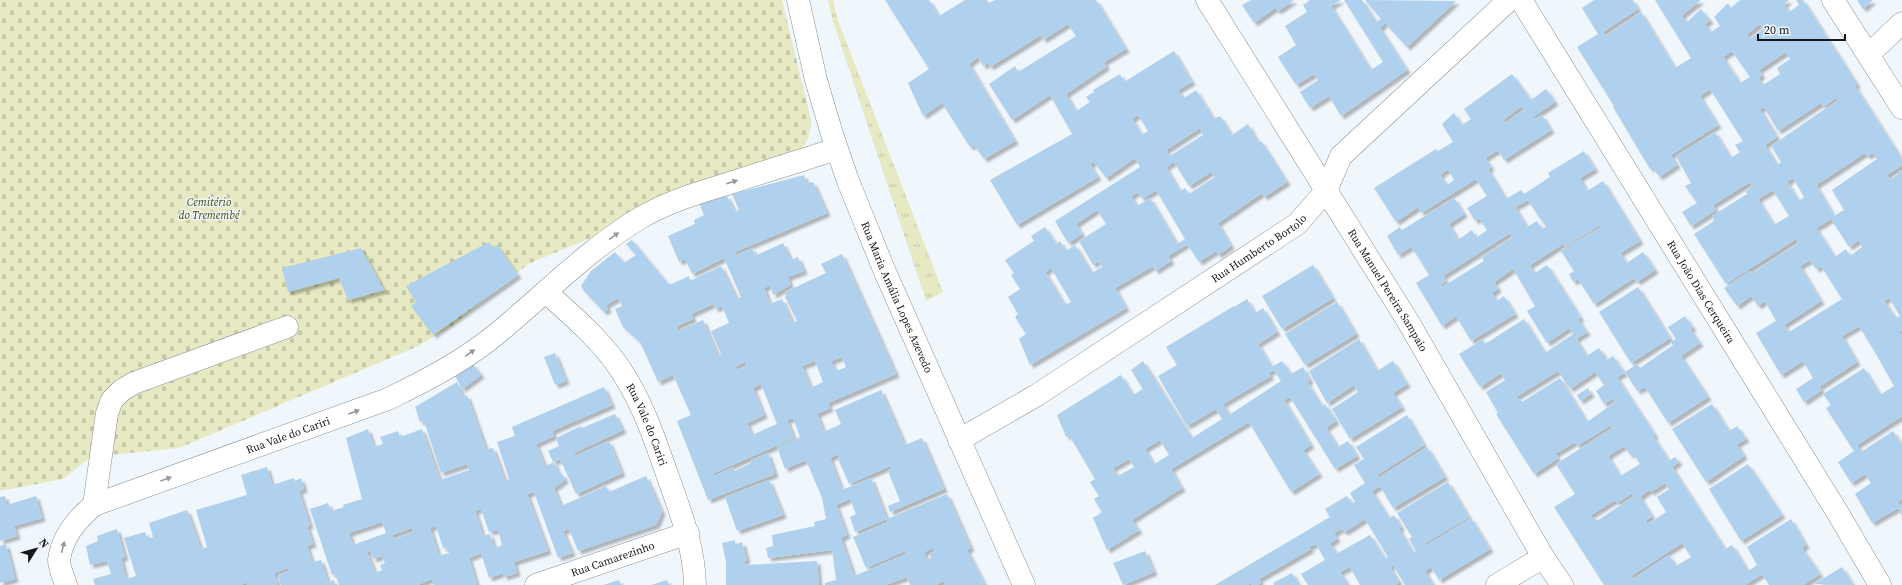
<svg xmlns="http://www.w3.org/2000/svg" width="1902" height="585" font-family="'Source Serif 4',serif">
  <style>
    .grass { fill: url(#grass-tufts) }
    .cemetery { fill: url(#cemetery-stones) }
    .building { fill: #afd1ee; fill-rule: evenodd; filter: url(#shadow) }
    .lines { fill: none; stroke-linecap: round; stroke-linejoin: round }
    .minor-casing { stroke: #899095; stroke-width: 23 }
    .major-casing { stroke: #899095; stroke-width: 23 }
    .minor { stroke: #fff; stroke-width: 22 }
    .major { stroke: #fff; stroke-width: 22 }
    .oneway { fill: #969798 }
    .labels { text-anchor: middle; dominant-baseline: central; stroke-width: 3; stroke-linejoin: round; paint-order: stroke }
    .park-label { font-size: 11px; font-style: italic; fill: #484a03; stroke: #eff6fc }
    .street-label { font-size: 11px; fill: #16181a; stroke: #eff6fc }
  </style>
  <defs>
    <pattern id="grass-tufts" width="24" height="20" patternUnits="userSpaceOnUse"><rect width="24" height="20" fill="#e6e9c2"/><path d="M3 7l-1-3M5 7V3M7 7l1-3M15 17l-1-3M17 17v-4M19 17l1-3" fill="none" stroke="#c5c7a6"/></pattern>
    <pattern id="cemetery-stones" width="16" height="16" patternUnits="userSpaceOnUse"><rect width="16" height="16" fill="#e6e9c2"/><path d="M2 7V4a2 2 0 0 1 4 0v3zM10 15v-3a2 2 0 0 1 4 0v3z" fill="#c5c7a6"/></pattern>
    <filter id="shadow"><feDropShadow dx="3.5" dy="3.5" stdDeviation="1" flood-color="#0004"/></filter>
  </defs>
  <rect width="100%" height="100%" fill="#eff6fc"/>
  <path class="grass" d="M828,0H833L837,18L943,292L926,301L832,18Z"/>
  <path class="cemetery" d="M0,0H782L811,120C810,134 809,141 799,151L528,264L452,326L416,347L179,448L91,457L63,479L0,491Z"/>
  <path class="building" d="M885,0H929L939,16L965,0H987L989,3L995,0H1096L1126,49L1104,62L1106,67L1066,94L1076,111L1090,102L1086,97L1094,92L1093,90L1120,74L1124,82L1174,51L1192,82L1178,90L1184,98L1196,90L1214,119L1220,116L1232,135L1248,124L1258,142L1261,141L1287,182L1264,197L1262,193L1218,223L1231,246L1218,255L1216,251L1199,262L1187,244L1168,256L1171,261L1155,271L1153,266L1115,288L1126,308L1030,365L1019,339L1026,334L1015,317L1018,314L1008,297L1020,289L1011,275L1014,273L1005,260L1034,241L1031,236L1045,227L1056,244L1060,241L1066,251L1075,245L1092,273L1102,267L1098,261L1093,265L1079,241L1106,224L1097,210L1076,224L1082,234L1068,243L1055,221L1140,167L1135,158L1106,178L1094,162L1090,164L1098,177L1017,225L990,180L1072,134L1050,95L1012,120L989,84L1015,66L1018,72L1076,36L1068,24L1043,40L1041,35L990,67L988,63L983,66L978,57L969,64L1015,141L984,159L974,145L970,147L942,103L923,116L908,83L929,69ZM1138,115L1148,131L1142,135L1132,119ZM1200,128L1203,135L1170,156L1166,150ZM1174,162L1189,186L1211,172L1215,177L1189,194L1185,188L1180,191L1166,167ZM1156,190L1185,239L1177,244L1150,198L1137,206L1131,196L1138,192L1142,199ZM1051,268L1071,302L1065,305L1045,272Z
    M1251,0H1294L1278,11L1275,8L1254,23L1242,5Z
    M1310,0H1341L1331,6L1371,70L1383,62L1344,0H1362L1376,22L1381,19L1365,0L1456,1L1407,47L1385,23L1380,28L1407,70L1341,116L1329,96L1310,108L1300,92L1318,80L1314,74L1296,85L1278,57L1296,45L1285,26L1307,12L1303,5Z
    M1594,0H1633L1638,9L1603,32L1605,36L1641,12L1675,68L1691,58L1655,0H1701L1682,15L1686,23L1701,9L1710,20L1705,24L1711,32L1720,26L1714,17L1728,3L1731,8L1740,0H1789L1784,4L1789,12L1799,5L1796,0H1803L1857,84L1855,86L1902,159V165L1887,175L1890,180L1902,171V330L1899,332L1902,336V416L1857,445L1861,452L1893,431L1902,445V499L1898,502L1900,506L1902,505V516L1898,508L1872,523L1855,494L1871,483L1865,474L1851,483L1838,462L1854,451L1826,408L1831,405L1823,394L1864,368L1880,395L1894,386L1876,354L1859,326L1842,336L1857,362L1819,387L1822,390L1804,402L1796,389L1813,378L1803,361L1781,375L1756,333L1776,321L1765,301L1758,306L1751,296L1737,306L1724,288L1750,271L1752,273L1799,243L1796,239L1726,284L1694,234L1714,221L1712,216L1747,194L1746,191L1752,186L1750,182L1713,205L1716,210L1691,226L1682,212L1697,203L1685,186L1691,183L1676,156L1715,132L1731,158L1740,152L1735,145L1743,141L1710,89L1700,96L1718,125L1671,155L1677,165L1659,177L1653,167L1650,169L1613,107L1614,106L1577,47L1598,34L1582,8ZM1760,24L1763,29L1750,39L1747,34ZM1732,51L1750,77L1740,83L1723,57ZM1786,52L1790,59L1777,68L1780,74L1763,85L1758,78L1762,75L1759,70ZM1836,98L1838,100L1771,146L1781,162L1777,165L1765,145L1777,137L1760,109L1764,107L1778,131L1821,103L1823,107ZM1865,153L1867,156L1873,153L1877,159L1832,190L1844,210L1834,216L1816,185ZM1793,178L1804,197L1799,201L1787,182ZM1773,190L1789,216L1774,225L1758,199ZM1831,219L1849,247L1859,240L1862,247L1850,256L1846,249L1835,257L1816,228ZM1810,260L1816,269L1821,266L1842,299L1789,332L1784,325L1821,301L1800,266ZM1889,298L1900,316L1896,318L1884,301Z
    M1857,0H1873L1863,9Z
    M1512,74L1531,100L1546,89L1555,102L1533,117L1535,119L1542,115L1551,130L1504,160L1498,150L1485,158L1491,167L1488,169L1506,199L1521,190L1524,194L1550,177L1548,173L1584,151L1595,169L1580,178L1587,191L1603,181L1640,241L1620,253L1627,263L1643,252L1655,270L1637,282L1634,278L1594,304L1578,279L1573,282L1569,274L1574,271L1561,251L1601,227L1600,225L1565,247L1563,244L1530,265L1531,268L1535,273L1547,265L1581,318L1578,319L1587,332L1576,339L1587,356L1599,348L1607,360L1613,356L1624,373L1617,377L1655,435L1653,436L1669,461L1675,457L1679,462L1672,467L1725,549L1732,545L1748,571L1757,565L1747,547L1791,519L1806,545L1802,548L1820,574L1803,585H1769L1762,574L1745,585H1604L1554,507L1575,494L1556,464L1612,428L1611,425L1577,446L1575,442L1555,454L1558,458L1534,474L1496,414L1498,413L1486,392L1505,380L1501,373L1480,387L1459,354L1483,339L1485,344L1524,319L1545,353L1573,334L1569,328L1547,343L1527,311L1535,306L1513,269L1494,282L1498,289L1492,293L1497,301L1504,296L1515,314L1471,341L1456,316L1442,326L1416,283L1429,275L1418,257L1411,247L1398,255L1387,236L1400,227L1402,230L1454,198L1464,214L1449,224L1458,240L1472,230L1476,238L1487,230L1479,218L1475,221L1467,208L1487,196L1476,179L1423,212L1421,213L1418,207L1396,222L1374,188L1436,149L1438,151L1453,142L1442,124L1454,113L1462,125L1471,119L1464,109ZM1522,106L1524,110L1505,123L1503,120ZM1448,169L1454,180L1447,185L1440,175ZM1528,200L1540,219H1541L1546,227L1541,229L1537,221L1527,227L1515,207ZM1510,233L1513,237L1482,257L1484,261L1442,287L1441,284L1446,281L1443,276ZM1558,371L1570,389L1595,372L1604,385L1596,391L1604,404L1612,399L1615,402L1587,422L1560,378L1522,402L1520,399L1518,400L1516,397ZM1624,446L1630,455L1633,453L1640,464L1620,476L1608,456ZM1665,483L1669,489L1657,497L1666,512L1648,524L1645,521L1652,516L1640,497L1649,490L1651,492ZM1632,493L1634,496L1597,521L1595,517L1592,518L1591,515L1615,500L1617,503ZM1682,543L1691,557L1676,566L1669,555L1633,579L1631,576Z
    M804,175L806,183L813,182L827,213L735,252L737,255L752,248L755,256L783,243L791,260L798,257L804,271L788,277L790,285L773,295L770,285L764,288L770,304L782,299L793,323L797,321L785,297L786,296L785,292L826,273L821,264L842,254L896,374L828,403L830,408L817,414L824,432L841,424L835,410L881,390L905,445L922,438L944,489L890,512L888,506L900,501L888,471L891,469L890,466L849,484L838,459L840,457L838,454L830,458L842,490L871,478L887,519L855,532L850,517L856,514L850,499L836,505L847,535L841,538L854,576L906,554L905,551L866,568L853,537L888,522L887,519L947,494L971,548L967,550L985,585H946L944,581L935,585H910L907,577L885,585H825V583L836,580L832,550L768,558L766,548L773,546L772,535L815,526L814,522L826,519L822,498L806,460L785,469L777,447L800,437L793,418L787,420L794,438L714,473V476L733,467L735,471L751,463V460L768,453L775,474L708,500L677,421L691,415L673,375L658,382L640,342L623,327L615,309L622,306L618,298L606,305L608,309L604,312L584,291L581,286L591,271L615,252L624,263L636,255L626,244L632,240L669,285L689,276L690,281L721,266L737,299L741,297L724,258L692,274L685,259L679,262L668,236L695,224L694,220L704,215L699,203L715,196H727L735,212L739,210L732,194ZM713,304L715,309L722,306L729,323L711,331L721,354L718,356L703,320L678,331L677,326L693,319L691,314ZM842,357L846,367L836,371L831,361ZM815,361L823,382L811,388L802,366ZM745,362L747,366L737,370L735,367ZM761,384L777,424L752,435L747,423L764,415L753,388ZM933,548L934,552L930,554L931,558L927,560L924,552Z
    M489,242L493,248L497,245L518,275L433,335L411,306L416,302L406,286Z
    M361,248L384,290L348,300L339,278L288,292L282,268Z
    M1313,265L1333,298L1282,329L1262,296Z
    M1638,287L1670,338L1631,363L1599,312Z
    M1247,299L1255,313L1263,308L1277,332L1258,344L1272,367L1282,361L1291,374L1303,367L1310,380L1307,382L1322,406L1325,404L1336,421L1326,428L1338,447L1348,441L1357,456L1335,469L1290,397L1284,400L1311,445L1303,450L1319,474L1291,492L1249,422L1171,469L1182,488L1132,520L1139,530L1107,550L1093,518L1102,512L1094,499L1099,496L1090,482L1095,479L1069,435L1066,437L1057,415L1121,375L1133,395L1143,389L1131,370L1143,361L1192,438L1222,419L1216,409L1187,426L1158,376L1177,365L1166,347L1234,306V307ZM1274,370L1281,381L1229,415L1223,404L1271,376L1268,373ZM1160,440L1169,455L1154,464L1145,449ZM1129,459L1134,467L1118,476L1113,468Z
    M1337,302L1356,334L1305,365L1285,334Z
    M1685,316L1693,328L1690,329L1700,343L1681,356L1708,397L1668,423L1645,387L1637,391L1625,372L1637,364L1640,368L1673,345L1671,342L1676,339L1668,327Z
    M1359,339L1377,371L1393,361L1407,384L1393,393L1402,407L1350,439L1332,409L1358,392L1354,385L1327,403L1309,371Z
    M555,353L566,381L555,385L544,357Z
    M473,364L481,375L462,389L455,376Z
    M457,382L463,397L467,395L486,449L493,448L505,481L509,479L497,442L515,436L512,427L604,387L612,405L552,431L554,436L536,444L545,466L554,462L559,475L562,473L565,480L554,488L561,506L606,486L609,492L646,476L662,512L656,525L578,551L569,529L563,531L572,553L558,558L534,492L527,494L548,551L514,562L517,573L504,577L503,573L489,578L481,553L469,558L477,585H434L432,579L417,585H339L335,573L332,575L310,509L328,503L331,511L344,507L343,505L362,499L346,438L368,429L374,447L383,444L380,437L398,431L400,437L422,429L440,480L469,470L467,464L441,473L424,421L420,422L415,407ZM481,509L489,532L498,530L502,545L495,549L490,534L483,536L475,511ZM382,522L386,533L353,545L349,533ZM436,526L443,548L447,547L449,553L439,556L430,528ZM412,528L414,532L394,539L392,535ZM371,551L373,559L382,556L385,563L380,565L382,570L375,573L367,552Z
    M1588,388L1591,394L1580,401L1577,395Z
    M1712,404L1729,431L1737,426L1746,439L1737,444L1744,456L1706,482L1672,429Z
    M615,414L623,430L574,453L575,456L609,441L622,473L576,494L560,459L553,462L548,451L559,446L556,438L581,426L582,428Z
    M1407,415L1424,445L1377,475L1378,478L1427,447L1445,477L1393,508L1380,486L1372,491L1389,518L1394,515L1401,527L1399,529L1413,552L1416,551L1409,539L1412,537L1397,513L1448,482L1469,517L1424,544L1425,546L1471,518L1490,549L1439,580L1431,567L1425,571L1433,585H1405L1393,565L1390,567L1399,582L1395,585H1360L1350,567L1340,572L1348,585H1308L1301,574L1325,560L1316,544L1309,547L1311,549L1259,579L1261,583L1257,585H1252L1251,583L1247,585H1215L1330,517L1325,509L1347,496L1352,504L1355,502L1350,493L1365,483L1354,465L1364,459L1356,447ZM1365,519L1388,557L1385,559L1370,535L1336,554L1330,543L1337,539L1334,533L1341,529L1345,532Z
    M1748,464L1782,515L1741,541L1709,489Z
    M267,467L272,485L294,478L295,481L301,478L304,489L299,491L310,525L307,526L313,544L307,546L312,562L321,560L328,582L334,580L335,585H281L278,575L288,571V568L274,573L278,585H248L247,582L240,585H95L93,579L111,574L107,561L90,565L86,546L98,541L97,536L117,529L125,557L121,558L126,579L136,576L124,538L145,532L148,539L153,537L149,523L187,510L201,549L207,547L196,510L247,495L241,475Z
    M769,480L783,515L737,531L725,497Z
    M5,496L7,505L36,496L42,518L14,526L17,536L0,541V497Z
    M735,540V545L742,542L747,560L744,561L745,565L817,561L819,585H726V562L722,543Z
    M6,544L15,579L0,583V546Z
    M1145,551L1154,572L1123,585L1113,563Z
    M1842,567L1853,585L1814,584Z
    M1292,573L1299,585H1274L1273,583Z
    M619,580L621,585H603Z
    M667,580L669,585H651Z"/>
  <g class="lines">
    <g class="minor-casing">
      <g id="minor">
        <path id="s1" d="M1207,0L1409,323L1543,557L1562,585"/>
        <path id="s2" d="M1521,0L1836,510L1880,585"/>
        <path d="M1833,0L1902,108"/>
        <path d="M1868,55L1902,23"/>
        <path id="s3" d="M546,292C569,313 594,334 613,359C639,393 653,434 667,474C680,511 694,545 695,585"/>
        <path id="s4" d="M959,440L1037,395L1297,224L1326,191L1341,156L1509,0"/>
        <path d="M94,505L107,413L112,400L122,390L134,383L287,327"/>
        <path id="s5" d="M66,585C64,578 59,568 59,560C62,537 77,519 94,505L388,399C425,381 462,362 494,336C541,298 586,251 637,220C664,203 697,193 727,184C763,172 800,161 836,149"/>
        <path id="s6" d="M536,585L688,533"/>
        <path d="M1497,585L1543,557"/>
      </g>
    </g>
    <g class="major-casing">
      <g id="major">
        <path id="s7" d="M798,0L816,80L832,134L848,181L885,272L1024,585"/>
      </g>
    </g>
    <use href="#minor" class="minor"/>
    <use href="#major" class="major"/>
  </g>
  <defs><path id="oneway-solid" d="M-6-.8H1V-3.2L6.5 0L1 3.2V.8H-6Z"/></defs>
  <g class="oneway">
    <use href="#oneway-solid" transform="translate(732 182) rotate(-18)"/>
    <use href="#oneway-solid" transform="translate(614 236) rotate(-36)"/>
    <use href="#oneway-solid" transform="translate(470 353) rotate(-35)"/>
    <use href="#oneway-solid" transform="translate(354 412) rotate(-20)"/>
    <use href="#oneway-solid" transform="translate(166 479) rotate(-20)"/>
    <use href="#oneway-solid" transform="translate(63 547) rotate(-76)"/>
  </g>
  <g class="labels">
    <g class="park-label">
      <text x="209" y="202">Cemitério<tspan x="209" dy="13">do Tremembé</tspan></text>
    </g>
    <g class="street-label">
      <text stroke="none"><textPath href="#s4" startOffset="356">Rua Humberto Bortolo</textPath></text>
      <text stroke="none"><textPath href="#s1" startOffset="342">Rua Manuel Pereira Sampaio</textPath></text>
      <text stroke="none"><textPath href="#s2" startOffset="343">Rua João Dias Cerqueira</textPath></text>
      <text stroke="none"><textPath href="#s7" startOffset="314">Rua Maria Amália Lopes Azevedo</textPath></text>
      <text stroke="none"><textPath href="#s3" startOffset="169">Rua Vale do Cariri</textPath></text>
      <text stroke="none"><textPath href="#s5" startOffset="299">Rua Vale do Cariri</textPath></text>
      <text stroke="none"><textPath href="#s6" startOffset="81">Rua Camarezinho</textPath></text>
    </g>
  </g>
  <g transform="translate(36 549) rotate(53)" stroke="#eff6fc" stroke-width="3" paint-order="stroke">
  <path d="M0-3L7 15L0 10L-7 15Z" fill="#16181a"/>
  <text y="-6" font-size="11" font-weight="bold" text-anchor="middle" fill="#16181a">N</text>
  </g>
  <path d="M1758 34v6h87v-6" fill="none" stroke="#16181a" stroke-width="2"/>
  <text x="1764" y="34" font-size="12" fill="#16181a" stroke="#eff6fc" stroke-width="3" paint-order="stroke">20 m</text>
</svg>
